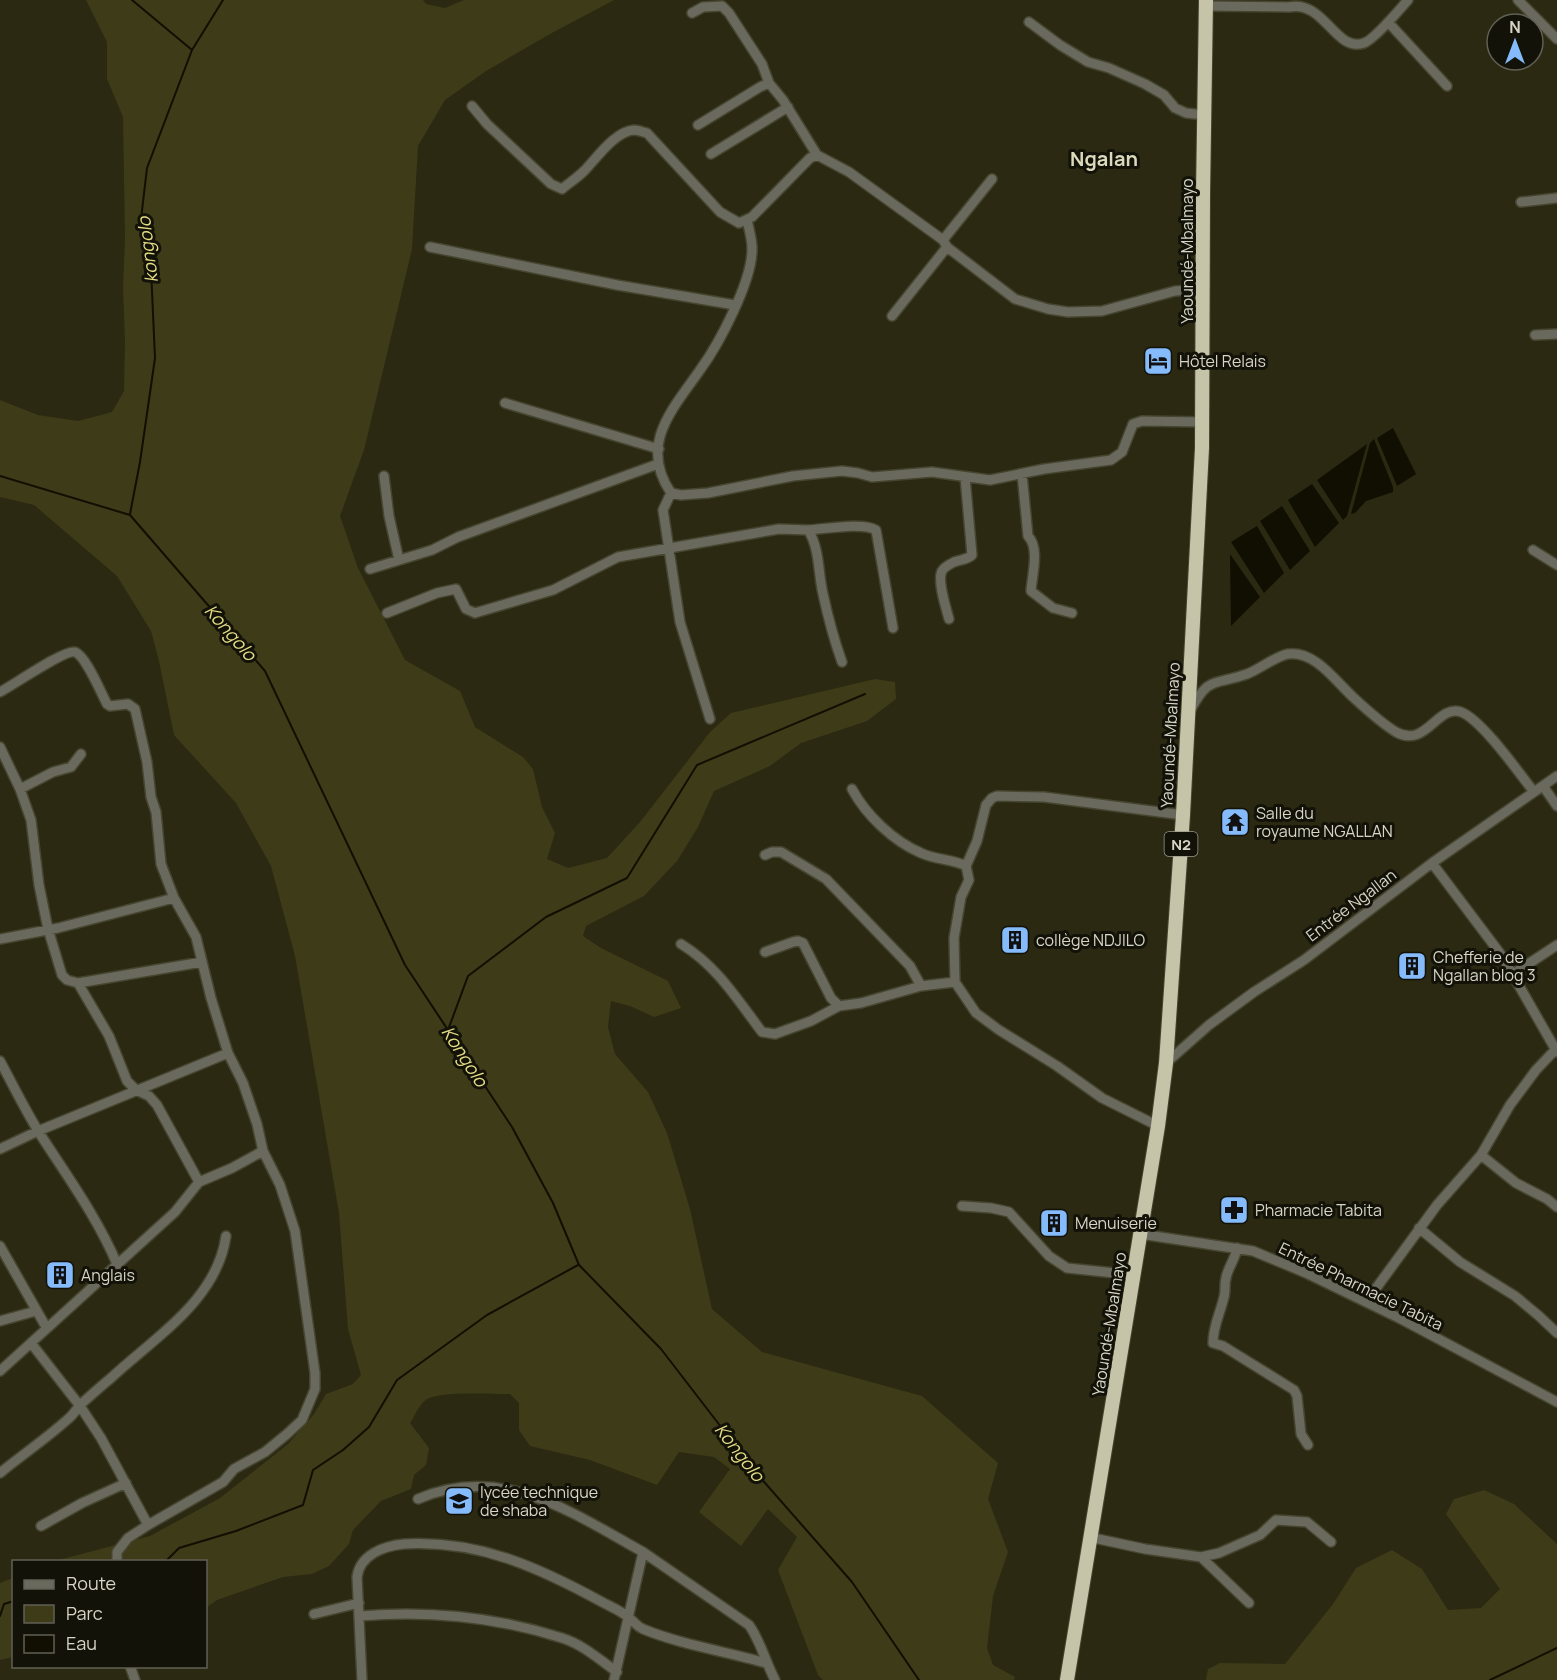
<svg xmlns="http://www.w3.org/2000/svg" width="1557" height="1680" font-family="Manrope,sans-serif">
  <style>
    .green { fill: #3e3b18 }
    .water { fill: #110f01 }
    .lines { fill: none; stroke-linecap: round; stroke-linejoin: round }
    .stream { stroke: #110f01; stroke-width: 2 }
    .minor-casing { stroke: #46452f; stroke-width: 12 }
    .highway-casing { stroke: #46452f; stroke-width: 16 }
    .minor { stroke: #6a695e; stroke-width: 9 }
    .highway { stroke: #c6c4a8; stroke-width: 14 }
    .labels { text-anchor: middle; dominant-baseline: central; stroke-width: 6; stroke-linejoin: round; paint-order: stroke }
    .shield { fill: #121208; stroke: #9b9a8e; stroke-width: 1.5 }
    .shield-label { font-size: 15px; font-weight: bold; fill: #d6d5c7 }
    .street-label { font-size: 16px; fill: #d6d5c7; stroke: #121208 }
    .poi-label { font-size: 16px; fill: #d6d5c7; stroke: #121208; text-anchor: start }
    .water-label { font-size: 18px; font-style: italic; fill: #e5dd83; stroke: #121208 }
    .quarter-label { font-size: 20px; font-weight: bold; fill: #dbd9bc; stroke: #121208 }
  </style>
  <rect width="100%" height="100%" fill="#2b2912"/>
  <path class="green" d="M86,0H423L426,4L445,8L464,0H614L550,34L486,71L445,100L418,146L412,249L364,450L340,516L358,568L405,660L460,691L475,727L523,757L533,769L542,807L555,833L547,859L568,868L607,858L640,822L710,732L731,713L875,679L895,682L896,699L867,721L801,743L770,766L714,791L698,827L677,861L644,896L586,926L583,936L601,948L668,981L681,1008L654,1017L630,1006L611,1001L608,1027L615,1054L648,1092L667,1133L690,1209L712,1309L762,1352L922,1396L998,1463L988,1499L1008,1552L993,1596L987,1648L993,1665L1015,1677L1014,1680H823L818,1675L778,1570L797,1537L768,1509L741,1546L699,1512L730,1469L714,1457L679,1452L657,1485L590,1460L530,1446L519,1430V1403L510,1394C491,1394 442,1391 427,1399C419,1404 415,1416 410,1423L429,1448L426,1465L414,1475L411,1489L381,1501L353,1530L349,1544L329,1566L312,1574L283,1577L217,1600L206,1608V1562L55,1561L150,1536L220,1498L288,1444L314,1414L326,1394L353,1384L361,1375L348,1329L339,1213L295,956L271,866L236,803L174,735L159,661L151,631L117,576L34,505L0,497V400L38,415L78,421L112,412L124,391L125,341L123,288L125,238L123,117L107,79V42Z
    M1484,1490L1514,1504L1557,1544V1680H1206L1208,1669L1220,1663L1285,1664L1333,1604L1356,1568L1392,1550L1422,1569L1448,1610L1481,1608L1500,1589L1446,1514L1454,1499Z
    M13,1578V1657L0,1660V1583Z"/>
  <path class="water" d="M1393,428L1416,474L1397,486L1377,438Z
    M1374,439L1393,487V492L1366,501L1355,513L1351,514L1370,443Z
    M1367,444L1347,516L1343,520L1317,480Z
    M1312,484L1339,523L1315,547L1288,500Z
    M1282,506L1310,551L1290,570L1260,521Z
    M1257,526L1284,573L1264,593L1231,542Z
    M1230,554L1260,597L1231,626Z"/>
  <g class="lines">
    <path class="stream" d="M132,0L192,50
      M0,476L130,515L265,671L405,965L512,1127L553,1203L579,1265L661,1349L758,1475L852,1582L919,1680
      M130,514L140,462L155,358L151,269L141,219L147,168L192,50L223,0
      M448,1030L468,976L546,917L627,878L697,765L865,694
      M165,1562L179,1548L236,1531L303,1505L313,1470L343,1450L369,1427L397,1380L487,1315L578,1265
      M0,1616L4,1604L14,1601
      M1490,1680L1557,1648"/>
    <g class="minor-casing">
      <path id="minor" d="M1518,0L1557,39
        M1206,6L1289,7C1325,0 1335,53 1364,43C1375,39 1399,10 1408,0
        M692,13L703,7L722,6L729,13L762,64L769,83
        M1029,22L1060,45L1088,62L1109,68L1145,84L1164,95L1175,108L1186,113L1204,115
        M1388,22L1447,86
        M472,106L487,124L551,184L562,189C569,183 577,178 584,171C596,159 615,131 634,130C638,130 643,132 647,133L720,212L739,223L752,217L810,158L817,155L849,172L943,240L947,247L1015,299L1048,309L1068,312L1102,311L1175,291L1204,289
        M698,125L760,87L769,83L783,100L817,155
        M711,154L788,107
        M1521,202L1557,198
        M747,220C749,229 752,239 752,248C753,280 719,344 700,370C673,409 638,444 671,493L681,495L708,493L793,476L842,471L858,473L872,477L932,472L990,480L1044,469L1111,460L1122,452L1133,424L1142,421L1203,422
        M943,240L992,179
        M430,247L617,285L735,305
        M892,316L947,247
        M1535,335L1557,334
        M505,403L659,449
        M1022,474L1028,536C1040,548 1032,575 1031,591L1053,608L1072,613
        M384,476L389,516L399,560
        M671,493L663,510L680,622L710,719
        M808,530C825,529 863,522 876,530L893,628
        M1533,550L1557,565
        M370,569L432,550L458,537L658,464
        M387,613L437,593L456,589L466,609L475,613L553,590L618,557L779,529L808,530C820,548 818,574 823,594C828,617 834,640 842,662
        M949,619C946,608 937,580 942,571C944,567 950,564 954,562C961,559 967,560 972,555L965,477
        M0,692C12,686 65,649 75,652C86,656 101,693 107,704L110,706L128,704L135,709L147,762L151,797L156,812L161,864L174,898L196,937L211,998L228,1053L243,1083L257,1124L263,1151L280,1185L295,1231L315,1373V1389L302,1420L287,1434L265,1452L234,1469L223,1482L148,1525L101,1438L80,1406L31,1343
        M1190,711C1209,675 1213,686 1247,674C1260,669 1276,656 1288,654C1315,650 1336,682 1354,698C1367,710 1381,723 1396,732C1426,749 1437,704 1461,712C1482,720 1519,773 1534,792
        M0,747L20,789L31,820L39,885L48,929L62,975L67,980L78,983L109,1036L127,1081L136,1090L149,1096L157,1105L199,1182
        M1543,786L1557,806
        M20,789L53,772L71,767L81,754
        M852,789C866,815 893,841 921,853C935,860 953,859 966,866
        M765,855L772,852H781L826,879L910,966L921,986
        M1432,863L1502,956L1557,1052
        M0,939L58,928L174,898
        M681,944C717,966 737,999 762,1032L775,1034L811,1021L839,1006L861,1003L921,986L955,982
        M765,952L793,942L798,941L803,943L831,998L839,1006
        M1513,974L1557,945
        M78,983L202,962
        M0,1061C13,1085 25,1110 40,1134C67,1176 97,1217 117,1264
        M1166,1063L1209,1025L1254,992L1304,960L1432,863L1557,776
        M1158,1126L1102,1098L1057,1066L999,1030L976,1013L955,982L954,938L961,897L969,880L966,866L977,841L986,805L992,798L997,796L1044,797L1183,815
        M0,1149L38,1131L228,1053
        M1481,1155L1516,1183L1547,1199L1557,1207
        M962,1206L991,1208L1009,1212L1049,1256L1067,1268L1134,1275
        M1419,1228L1460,1262L1515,1296L1539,1316L1557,1333
        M1140,1234L1253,1251L1306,1273L1399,1318L1557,1402
        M0,1246L46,1327
        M1237,1248C1235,1260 1228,1267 1226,1278C1224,1285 1226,1291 1224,1297C1220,1314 1213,1326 1213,1343L1223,1346L1294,1390L1297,1396L1301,1434L1308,1445
        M1366,1302L1437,1205L1481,1155L1510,1105L1536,1070L1555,1050
        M0,1321L36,1311
        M0,1371L175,1212L199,1182L232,1168L263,1151
        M0,1473C22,1455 47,1438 68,1419C73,1415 76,1410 80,1405C90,1396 100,1387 111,1378C155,1337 217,1300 226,1236
        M418,1499C502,1463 571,1512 643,1552
        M41,1526L82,1503L126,1483
        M1089,1537L1145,1549L1201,1557L1219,1553L1260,1535L1276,1520L1307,1522L1331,1542
        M1201,1557L1249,1603
        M117,1562V1552L128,1538L148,1525
        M314,1614L359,1603
        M360,1616C428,1610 496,1617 562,1638C582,1644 600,1660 617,1672
        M130,1666L135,1680
        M362,1680L357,1577C360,1555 383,1546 404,1544C479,1540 538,1567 602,1602C611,1607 622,1611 629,1618C635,1622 636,1626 643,1629C682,1645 725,1651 766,1663
        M614,1680L643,1552L749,1625C760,1640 766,1663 775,1680"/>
    </g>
    <g class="highway-casing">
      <path id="highway" d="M1067,1680L1158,1126L1166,1063L1183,815L1202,448L1203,194L1206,0"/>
    </g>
    <use href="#minor" class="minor"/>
    <use href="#highway" class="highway"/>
  </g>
  <defs>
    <g id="hotel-square" transform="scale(1.5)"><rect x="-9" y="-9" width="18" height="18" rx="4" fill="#86bbfb" stroke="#121208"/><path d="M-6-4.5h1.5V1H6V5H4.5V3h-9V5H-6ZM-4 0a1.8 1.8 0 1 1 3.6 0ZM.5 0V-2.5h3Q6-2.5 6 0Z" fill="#111"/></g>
    <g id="temple-square" transform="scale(1.5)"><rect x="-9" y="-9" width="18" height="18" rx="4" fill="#86bbfb" stroke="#121208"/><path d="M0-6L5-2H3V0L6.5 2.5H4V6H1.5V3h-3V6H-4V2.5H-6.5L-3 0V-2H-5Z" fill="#111"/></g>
    <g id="building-square" transform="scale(1.5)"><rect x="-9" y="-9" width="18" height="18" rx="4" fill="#86bbfb" stroke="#121208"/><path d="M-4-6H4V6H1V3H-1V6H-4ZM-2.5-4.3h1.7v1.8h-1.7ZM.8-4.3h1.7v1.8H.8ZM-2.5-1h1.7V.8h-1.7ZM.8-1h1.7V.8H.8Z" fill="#111"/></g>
    <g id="pharmacy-square" transform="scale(1.5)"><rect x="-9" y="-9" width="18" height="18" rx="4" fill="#86bbfb" stroke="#121208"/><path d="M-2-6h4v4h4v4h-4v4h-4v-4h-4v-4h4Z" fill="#111"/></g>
    <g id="school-square" transform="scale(1.5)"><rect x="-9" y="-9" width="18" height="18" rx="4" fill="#86bbfb" stroke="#121208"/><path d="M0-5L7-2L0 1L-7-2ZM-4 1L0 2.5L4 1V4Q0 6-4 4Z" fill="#111"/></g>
  </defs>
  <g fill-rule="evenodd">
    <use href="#hotel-square" x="1158" y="361"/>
    <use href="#temple-square" x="1235" y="822"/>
    <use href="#building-square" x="1015" y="940"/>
    <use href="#building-square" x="1412" y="966"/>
    <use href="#pharmacy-square" x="1234" y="1210"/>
    <use href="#building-square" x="1054" y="1223"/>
    <use href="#building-square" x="60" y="1275"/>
    <use href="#school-square" x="459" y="1501"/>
  </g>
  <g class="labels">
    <rect class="shield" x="1164.5" y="832" width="33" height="24" rx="4.5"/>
    <g class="shield-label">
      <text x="1181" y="844">N2</text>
    </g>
    <g class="street-label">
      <text transform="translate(1187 251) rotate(-90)">Yaoundé-Mbalmayo</text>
      <text transform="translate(1170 735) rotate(-87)">Yaoundé-Mbalmayo</text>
      <text transform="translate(1351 905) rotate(-37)">Entrée Ngallan</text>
      <text transform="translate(1361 1286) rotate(26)">Entrée Pharmacie Tabita</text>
      <text transform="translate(1109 1324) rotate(-81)">Yaoundé-Mbalmayo</text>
    </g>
    <g class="poi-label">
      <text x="1179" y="361">Hôtel Relais</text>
      <text x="1256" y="813">Salle du<tspan x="1256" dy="18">royaume NGALLAN</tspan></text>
      <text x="1036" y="940">collège NDJILO</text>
      <text x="1433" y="957">Chefferie de<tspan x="1433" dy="18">Ngallan blog 3</tspan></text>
      <text x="1255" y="1210">Pharmacie Tabita</text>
      <text x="1075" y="1223">Menuiserie</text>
      <text x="81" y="1275">Anglais</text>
      <text x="480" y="1492">lycée technique<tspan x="480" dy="18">de shaba</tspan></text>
    </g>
    <g class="water-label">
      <text transform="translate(147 250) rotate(-97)">kongolo</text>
      <text transform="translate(231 632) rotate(49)">Kongolo</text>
      <text transform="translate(465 1056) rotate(57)">Kongolo</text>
      <text transform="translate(740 1452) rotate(52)">Kongolo</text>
    </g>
    <g class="quarter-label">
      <text x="1104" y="158">Ngalan</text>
    </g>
  </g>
  <rect x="12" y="1560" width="195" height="108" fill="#121208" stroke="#606054" stroke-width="1.5"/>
  <rect x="24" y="1580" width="30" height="9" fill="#6a695e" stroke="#606054" stroke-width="1.5"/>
  <text x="66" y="1590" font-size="18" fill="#d6d5c7">Route</text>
  <rect x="24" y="1605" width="30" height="18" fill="#3e3b18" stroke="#606054" stroke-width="1.5"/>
  <text x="66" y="1620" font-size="18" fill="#d6d5c7">Parc</text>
  <rect x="24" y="1635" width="30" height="18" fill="#110f01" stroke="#606054" stroke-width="1.5"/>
  <text x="66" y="1650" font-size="18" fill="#d6d5c7">Eau</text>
  <g transform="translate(1515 42)"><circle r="28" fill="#121208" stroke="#606054" stroke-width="1.5"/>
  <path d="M0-4.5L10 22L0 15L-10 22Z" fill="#86bbfb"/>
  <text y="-9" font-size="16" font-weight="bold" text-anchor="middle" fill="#d6d5c7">N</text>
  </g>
</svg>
